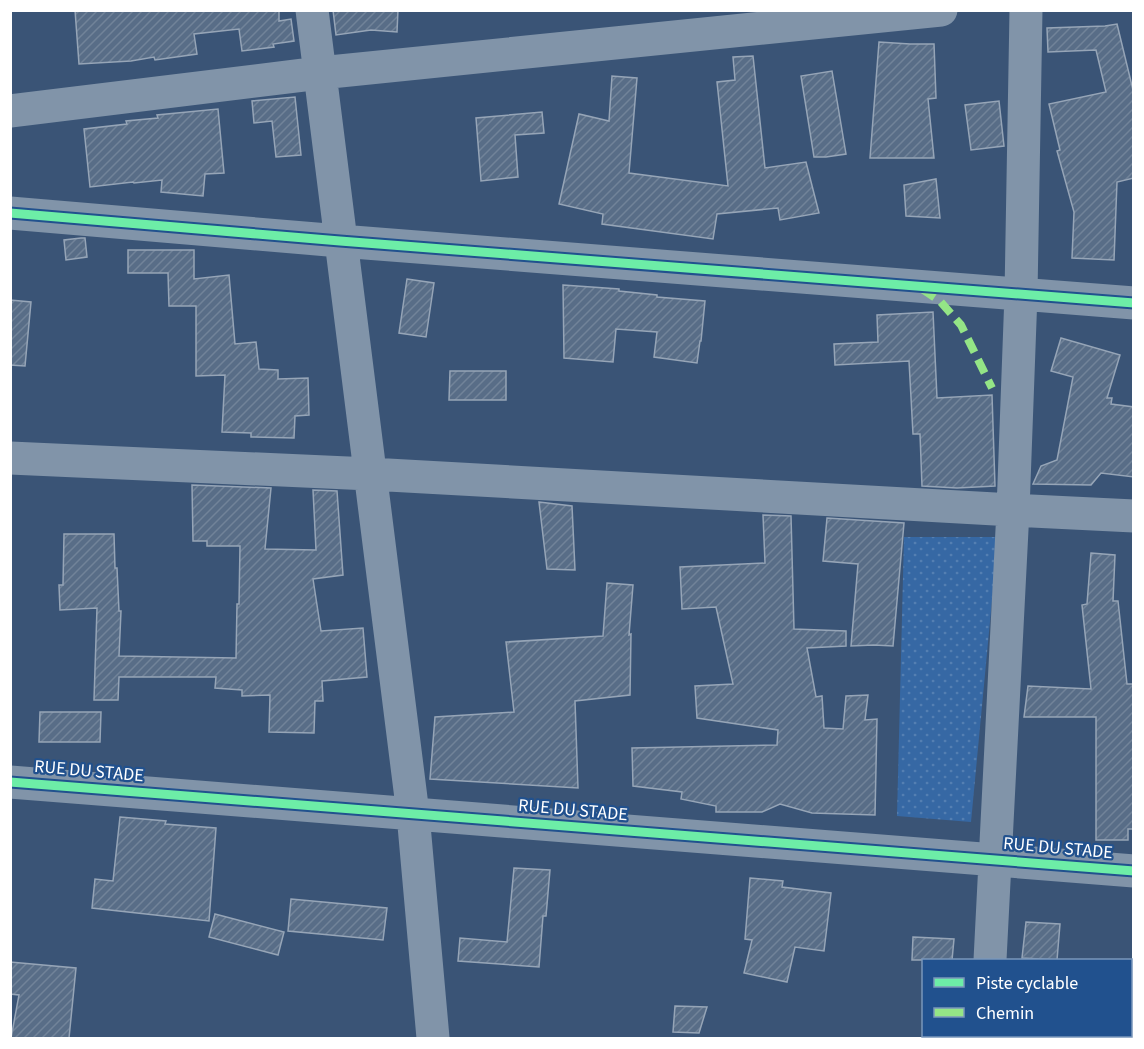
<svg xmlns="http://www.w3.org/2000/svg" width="1144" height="1049" font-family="'Source Sans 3',sans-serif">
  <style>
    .park { fill: url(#park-dots) }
    .building { fill: url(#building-hatch); stroke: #96a5b7; stroke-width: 1.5 }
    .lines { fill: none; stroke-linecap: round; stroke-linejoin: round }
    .minor { stroke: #8194a9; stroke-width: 33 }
    .quiet { stroke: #94e586; stroke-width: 8; stroke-dasharray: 15 8; stroke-linecap: butt }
    .cycleway-casing { stroke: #21518e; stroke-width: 13 }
    .cycleway { stroke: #6deda7; stroke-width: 9 }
    .labels { text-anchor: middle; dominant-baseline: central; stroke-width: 4.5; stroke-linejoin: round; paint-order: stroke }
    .street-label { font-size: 18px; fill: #fff; stroke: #21518e }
  </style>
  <defs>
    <pattern id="park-dots" width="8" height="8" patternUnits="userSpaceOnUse" patternTransform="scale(1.5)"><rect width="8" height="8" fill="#3668a4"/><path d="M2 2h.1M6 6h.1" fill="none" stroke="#547fb2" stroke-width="1.8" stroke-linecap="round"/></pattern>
    <pattern id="building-hatch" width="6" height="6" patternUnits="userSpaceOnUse" patternTransform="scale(1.5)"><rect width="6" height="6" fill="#586d87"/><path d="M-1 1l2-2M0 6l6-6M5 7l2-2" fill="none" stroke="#718399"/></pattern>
  </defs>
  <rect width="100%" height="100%" fill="#3a5476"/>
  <path class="park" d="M904,537H998L971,822L897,816Z"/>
  <path class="building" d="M75,10H279V21L291,19L294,41L273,44L274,47L242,51L239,29L194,34L197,54L155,60L154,57L131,61L79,64Z
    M333,10H398L397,32L371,30L336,35Z
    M1117,24L1134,94V178L1117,182L1114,260L1072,258L1074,212L1057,151L1060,150L1049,104L1106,92L1096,50L1048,52L1047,28L1105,26Z
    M879,42L910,44H934L936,98L928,99L934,158H870Z
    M753,56L765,168L806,162L819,213L780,220L778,208L717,214L713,239L602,224L603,214L559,204L579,114L609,121L612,76L637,78L629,173L728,186L717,82L735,80L733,57Z
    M832,71L846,154L826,157H814L801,76Z
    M295,97L301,155L276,157L272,121L254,123L252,101Z
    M999,101L1004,146L971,150L965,105Z
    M218,109L224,173L205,174L203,196L161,192L162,180L134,183L133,182L90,187L84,129L127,124L126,121L158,118L157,115Z
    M542,112L544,133L515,135L518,177L481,181L476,118Z
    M936,179L940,218L906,216L904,185Z
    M81,238H85L87,257L66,260L64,240Z
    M128,250H194V279L229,275L235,344L256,342L259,369L278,370V379L308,378L309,415L295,416L294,438L251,437V433L222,432L225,375L196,376V306H169L168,273H128Z
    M407,279L434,283L426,337L399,333Z
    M563,285L619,289V291L657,295V297L705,301L701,341H700L697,363L654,357L657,332L616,329L613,362L564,358Z
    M10,300L31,302L25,366L10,365Z
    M933,312L937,398L992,395L995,486L957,488L922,486L920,434H913L909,361L835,365L834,344L878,342L877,315Z
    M1061,338L1120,355L1107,398H1112L1111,404L1134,407V477L1101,473L1091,485L1033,484L1041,466L1057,460L1073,377L1051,371Z
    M450,371H506V400H449Z
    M192,485L271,488L265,549L316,550L313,490L337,491L343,575L313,579L321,631L363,628L367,677L322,681L323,701H315L314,733L269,732L270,695L242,696V690L215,688L216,677H119L118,700H94L97,608L60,610L59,585H63L64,534H114L115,568H117L119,611H121L119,656L236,658L237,604H239L240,546H207V541H193Z
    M539,502L572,506L575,570L547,569Z
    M763,515L791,516L794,629L846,631V646L807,648L816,697L822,696L824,728L843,729L846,696L868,695L865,720L877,719L875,815L812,813L780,804L762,812H716V806L681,799L682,792L633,786L632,748L777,745L778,730L697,718L695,686L733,684L716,607L682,609L680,567L765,563Z
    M827,518L904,523L893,646L874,645L851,646L858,564L823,561Z
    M1091,553L1115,555L1113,601H1118L1127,684H1134V829H1128V840H1096V717H1024L1028,686L1091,689L1082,605L1087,604Z
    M607,583L633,585L629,635L631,634L630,695L575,701L578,788L430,779L435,717L514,712L506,642L603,636Z
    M40,712H101L100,742H39Z
    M120,817L166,821L165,824L216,828L209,921L92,908L95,879L113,881Z
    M514,868L550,870L546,916H543L539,967L458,961L460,938L507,942Z
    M750,878L783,881L782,887L831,893L824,951L795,947L787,982L744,973L752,940L745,939Z
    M291,899L387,908L383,940L288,931Z
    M215,914L284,932L278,955L209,937Z
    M1026,922L1060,924L1057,960L1022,958Z
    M913,937L954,939L952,960H912Z
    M10,962L76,968L69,1038H11L19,995L10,994Z
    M675,1006L707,1007L699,1033L673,1032Z"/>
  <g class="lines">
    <path class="minor" d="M312,10L413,814L433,1038
      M10,111L320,73L941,10
      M10,213L340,241L1134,303
      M10,458L370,474L1013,510L1134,516
      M10,782L1134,871
      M990,960L1013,510L1021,294L1026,10
      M986,1038V1036"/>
    <path class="quiet" d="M922,289L940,301L961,325L992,388"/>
    <g class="cycleway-casing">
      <path id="cycleway" d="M10,213L340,241L1134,303
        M10,782L1134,871"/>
    </g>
    <use href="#cycleway" class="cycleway"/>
  </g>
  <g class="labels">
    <g class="street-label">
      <text transform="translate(89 771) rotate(5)">RUE DU STADE</text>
      <text transform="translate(573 810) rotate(5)">RUE DU STADE</text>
      <text transform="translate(1058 848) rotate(5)">RUE DU STADE</text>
    </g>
  </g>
  <rect width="1144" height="1049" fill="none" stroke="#ffffff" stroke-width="24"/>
  <rect x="922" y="959" width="210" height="78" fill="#21518e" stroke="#7a97bb" stroke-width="1.5"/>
  <rect x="934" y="978" width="30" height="9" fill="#6deda7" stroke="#7a97bb" stroke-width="1.5"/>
  <text x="976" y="989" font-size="18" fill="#ffffff">Piste cyclable</text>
  <rect x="934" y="1008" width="30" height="9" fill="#94e586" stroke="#7a97bb" stroke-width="1.5"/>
  <text x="976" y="1019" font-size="18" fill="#ffffff">Chemin</text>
</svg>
